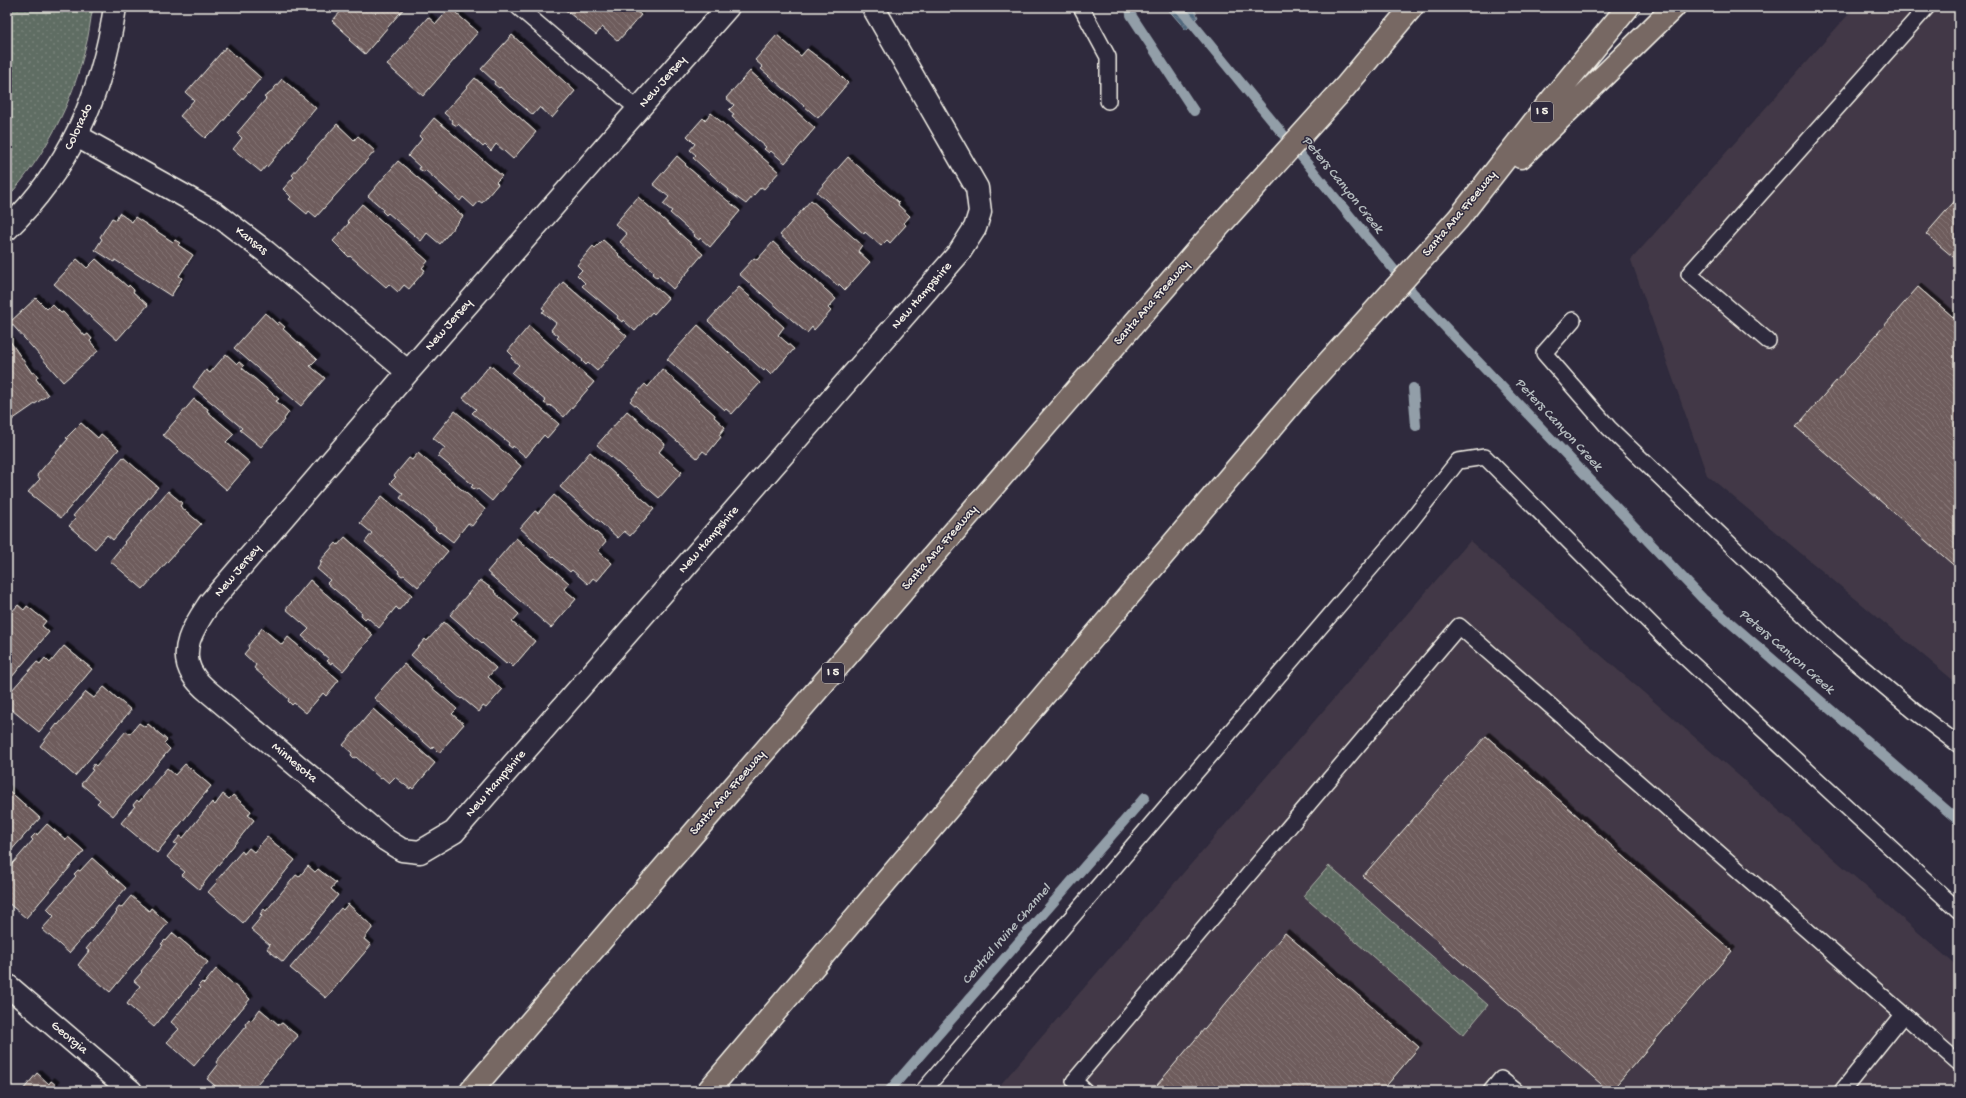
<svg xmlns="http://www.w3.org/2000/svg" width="1966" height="1098" font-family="'Gochi Hand',sans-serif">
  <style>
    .built { fill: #423946 }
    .grass { fill: url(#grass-dots); stroke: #aaafa6 }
    .water { fill: url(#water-waves); stroke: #929ea8 }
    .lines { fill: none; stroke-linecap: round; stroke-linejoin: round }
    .stream { stroke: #929ea8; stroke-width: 10 }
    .building { fill: url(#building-back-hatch); stroke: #f4f1e8; filter: url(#shadow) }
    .lane-casing { stroke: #f4f1e8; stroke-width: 18 }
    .street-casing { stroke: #f4f1e8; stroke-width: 25 }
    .secondary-casing { stroke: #f4f1e8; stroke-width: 25 }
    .highway-casing { stroke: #f4f1e8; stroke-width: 25 }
    .lane { stroke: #2f2a3d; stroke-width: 15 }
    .street { stroke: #2f2a3d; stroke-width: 22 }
    .secondary { stroke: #2f2a3d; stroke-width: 22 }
    .highway { stroke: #776864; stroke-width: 22 }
    .labels { text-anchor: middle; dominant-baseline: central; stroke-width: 3; stroke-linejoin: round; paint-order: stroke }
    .shield { fill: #2f2a3d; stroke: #b9b5b5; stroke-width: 1 }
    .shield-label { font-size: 12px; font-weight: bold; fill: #f4f1e8 }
    .street-label { font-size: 13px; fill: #f4f1e8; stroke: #2f2a3d }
    .water-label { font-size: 14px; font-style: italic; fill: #b3babd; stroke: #2f2a3d }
  </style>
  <defs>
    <pattern id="grass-dots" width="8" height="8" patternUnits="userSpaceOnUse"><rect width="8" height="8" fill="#5f6d63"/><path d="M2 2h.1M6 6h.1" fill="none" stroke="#778279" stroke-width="1.8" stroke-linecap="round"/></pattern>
    <pattern id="water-waves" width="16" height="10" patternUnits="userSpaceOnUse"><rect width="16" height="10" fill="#51677d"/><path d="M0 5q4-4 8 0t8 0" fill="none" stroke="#6b7d8f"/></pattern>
    <pattern id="building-back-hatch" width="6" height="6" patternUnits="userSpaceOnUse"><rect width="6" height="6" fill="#6e5b5b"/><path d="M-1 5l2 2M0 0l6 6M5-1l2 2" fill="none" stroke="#837373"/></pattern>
    <filter id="shadow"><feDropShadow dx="3.5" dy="-3.5" stdDeviation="0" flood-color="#0009"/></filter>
  </defs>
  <rect width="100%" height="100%" fill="#2f2a3d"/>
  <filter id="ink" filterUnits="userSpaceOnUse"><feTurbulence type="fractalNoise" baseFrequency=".025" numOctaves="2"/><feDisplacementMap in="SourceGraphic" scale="8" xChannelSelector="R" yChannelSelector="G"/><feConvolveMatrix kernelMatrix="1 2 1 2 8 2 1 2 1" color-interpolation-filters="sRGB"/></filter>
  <g filter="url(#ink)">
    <path class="built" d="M1855,7H1959V685L1707,475L1631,260Z
      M1470,541L1959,968V1091H995Z"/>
    <path class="grass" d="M7,7H93C90,21 89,36 85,49C72,104 45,156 7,198Z
      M1329,866L1488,1005L1463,1035L1303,896Z"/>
    <path class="water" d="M1166,7H1193L1198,17L1186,30Z"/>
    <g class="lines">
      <path class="stream" d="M1130,7L1131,15L1194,111
        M1179,7L1413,293L1703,599L1959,821
        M1413,388L1416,426
        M889,1091L1145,797"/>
    </g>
    <path class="building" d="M345,7H405L365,54L349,40L351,38L332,21Z
      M559,7H631L641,15L618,41L602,27L596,35L563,8L562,9Z
      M450,8L478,32L423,96L387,65L428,17L436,24Z
      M512,35L575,91L552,118L540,107L533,115L500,87L499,88L494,84L495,82L481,69Z
      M777,35L801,56L807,49L835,70L848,83L818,118L761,69L763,67L755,60Z
      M226,47L261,78L213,133L211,132L205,138L180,116L194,100L186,93Z
      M750,71L815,128L785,163L771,151L769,153L764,149L766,147L732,117L734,114L729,110L734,105L726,98Z
      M475,78L536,132L513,159L496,144L491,151L485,145L483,147L458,124L457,126L452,123L453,121L444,113Z
      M282,79L316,108L267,167L266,166L261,172L233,149L242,138L237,133L266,99L264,97L269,94Z
      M711,113L779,172L764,189L761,187L746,204L728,191L729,190L693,158L696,155L690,150L695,144L687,136L703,118L705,120Z
      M434,118L502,176L496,182L498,184L482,203L479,201L474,207L463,197L460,201L425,170L424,172L419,169L420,167L408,156L422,139L419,136Z
      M337,124L354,140L358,136L375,151L316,217L309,211L307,214L289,199L291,197L283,189L294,177L292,175Z
      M677,156L686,164L685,165L740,211L710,247L700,238L699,240L694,236L695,235L670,213L672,211L663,204L669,197L653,184Z
      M848,157L899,203L898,205L910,216L904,223L906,225L890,243L887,240L881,246L865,232L864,234L817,192Z
      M398,161L463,216L440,244L427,233L421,241L388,213L386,215L382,211L383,209L368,196Z
      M1959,196V262L1926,234Z
      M638,197L703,254L673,289L659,276L657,278L652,274L654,272L620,242L627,234L615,224Z
      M811,200L862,245L858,251L870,262L845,290L839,284L838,286L780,235Z
      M362,204L428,261L422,268L425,270L409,289L404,285L398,292L389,284L386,287L350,256L349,257L333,241L349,223L347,221Z
      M119,213L132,222L135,217L173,242L175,240L180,243L178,245L193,255L179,276L182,278L171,296L115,260L114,262L95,250L102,239L100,237L112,218L116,220Z
      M603,240L619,254L618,255L668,298L654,314L652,312L635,331L623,320L622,322L617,318L618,316L582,286L585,283L577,275L582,270L577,265L593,246L595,248Z
      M773,242L836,299L828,308L831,311L814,330L812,327L807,333L739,274L754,258L757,260Z
      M77,259L87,268L96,259L128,287L129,285L134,290L133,292L148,305L117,340L54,284Z
      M563,282L627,336L597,371L588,363L586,365L582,361L583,360L557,338L559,336L551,330L556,323L542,312L545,310L542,308Z
      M739,287L784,327L778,335L794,349L771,375L765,369L764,371L708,321Z
      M1918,287L1959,322V570L1796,427Z
      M36,298L47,309L52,304L61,313L63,312L85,336L88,334L92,339L90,341L98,351L63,382L10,322Z
      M265,313L278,325L279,322L285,327L283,329L317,359L310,366L325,378L301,406L234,348Z
      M698,325L749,371L748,372L760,383L732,414L726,409L725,410L667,359Z
      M529,326L594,382L564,417L550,405L549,406L544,403L546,401L512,373L519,365L511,358L513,356L508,351Z
      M7,337L32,373L35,372L38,377L36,379L48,395L9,422L7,419Z
      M226,354L237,364L239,362L244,366L242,368L279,399L276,401L289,412L284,419L285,420L261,447L240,430L242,428L193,387L206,370L210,373Z
      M490,365L559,424L547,438L544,435L526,457L513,446L512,448L508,445L509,443L472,413L476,409L463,398Z
      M662,369L715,415L714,417L725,427L719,435L721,437L707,454L703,451L697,458L630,401L645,384L648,387Z
      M194,399L208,409L207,411L234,434L226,442L250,463L227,490L163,435Z
      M455,411L521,466L492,501L478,489L476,490L471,487L473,485L438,456L445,448L433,438Z
      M627,411L665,444L659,452L682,472L659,498L597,445Z
      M81,423L98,438L101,434L119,449L61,518L28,492L40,479L37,475L68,439L66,438Z
      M590,452L654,509L630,536L624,531L618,538L560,487Z
      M418,453L485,509L472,526L468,523L453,542L440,532L439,533L435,529L436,528L400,498L403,494L390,483L396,477L394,476L409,458L412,460Z
      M123,457L158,487L113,540L107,535L95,549L69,526L76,518L73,516Z
      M168,491L182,503L180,506L201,524L143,589L110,561L125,543L124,542Z
      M554,495L606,541L598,551L612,563L597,581L593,578L588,584L572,570L570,572L520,528L535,511L538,513Z
      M382,496L448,551L418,587L404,575L402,576L398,573L399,571L365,542L372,533L360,523Z
      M345,537L412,595L399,610L396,607L379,628L367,617L365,619L361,615L362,613L327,583L330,580L317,569L322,562L320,561L336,543L338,545Z
      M516,538L569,583L564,589L576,599L551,628L487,572Z
      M310,580L373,635L343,671L332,662L331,664L327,661L329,659L302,636L309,629L286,609Z
      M480,580L495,591L494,592L519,614L512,622L535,641L513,667L508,662L506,664L450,615Z
      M18,605L24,610L27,606L46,621L42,626L49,632L7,683V613L9,615Z
      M444,622L496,668L488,677L502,690L486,708L483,706L479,712L462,698L461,699L411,655L425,639L427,641Z
      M262,628L282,645L288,637L339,680L326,696L323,693L306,713L294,703L292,705L288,701L289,699L254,668L256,665L244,654L249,648L248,646Z
      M64,646L92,669L39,732L7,706V698L11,691L37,662L40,664L45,658L50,663Z
      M404,664L457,709L452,714L464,724L439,753L433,747L432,749L374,698Z
      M104,687L131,710L75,776L40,746L57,724L58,725L86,692L94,698Z
      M373,709L435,763L413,789L411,787L410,789L395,777L389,783L382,777L381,779L356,757L354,758L351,755L352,753L343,745Z
      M139,723L145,727L148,724L167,740L164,743L170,749L113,816L97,803L100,800L81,784L93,770L91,769L94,764L96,766L126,731L130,734Z
      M1486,736L1732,951L1611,1091H1609L1363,876Z
      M185,764L211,786L157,853L121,823L135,806L133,805L137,800L139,802L167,768L175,775Z
      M7,789L40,818L7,855Z
      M223,794L229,799L233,795L251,811L248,815L254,820L199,889L182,875L185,872L167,857L177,844L174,843L180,836L183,838L212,802L215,805Z
      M47,824L66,840L68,837L84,851L26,918L7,902V870L33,840L31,838L36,833L37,835Z
      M267,837L295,860L243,923L208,892L217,882L216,881L242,851L244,854L249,848L254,852Z
      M92,858L126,888L69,953L42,929L54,916L47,909L76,876L74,874L78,870L80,871Z
      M308,866L315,872L318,869L336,883L331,889L338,895L283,962L267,949L270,945L251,929L262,916L260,914L264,909L266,911L296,875L299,877Z
      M131,896L149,911L151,908L168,923L110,992L78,965L89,951L86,949L117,912L116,911L119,907L121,908Z
      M348,904L373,927L364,939L371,945L326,998L290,968L341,908L343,910Z
      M173,933L208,962L154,1027L127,1004L140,986L134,981L142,972L141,971L163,945L161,944L165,940L166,941Z
      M1285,933L1419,1047L1382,1091H1152Z
      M216,969L250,999L194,1066L167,1042L179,1029L171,1022L200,988L198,986L202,982L204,984Z
      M260,1009L279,1025L282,1023L298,1036L251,1091H221L207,1079L218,1065L216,1062L246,1026L245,1024L249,1019L251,1021Z
      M37,1073L49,1084L51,1081L56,1085L54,1087L58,1091H22Z"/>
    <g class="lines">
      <g class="lane-casing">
        <path id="lane" d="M518,7L639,110
          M1081,7L1108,57V101
          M1573,320L1544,353L1609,428L1832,642L1914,711L1959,745
          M1768,341L1689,274L1927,7
          M923,1091L1410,522L1458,461L1485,457L1675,648L1959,911
          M1085,1091L1074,1081L1459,626L1959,1063
          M1491,1091L1501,1079L1516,1091
          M1842,1091L1903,1015"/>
      </g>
      <g class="street-casing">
        <path id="street" d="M728,7L408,372L209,604C195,625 177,650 193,675C197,682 204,688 210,693L386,840L402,850L420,852L454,832L959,253L975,228L980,212L977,188L873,7
          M77,136L215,213L266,252L408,372
          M7,985L131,1091"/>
      </g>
      <g class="secondary-casing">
        <path id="secondary" d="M7,229C69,169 103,92 115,7"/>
      </g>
      <g class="highway-casing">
        <path id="highway" d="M1521,157L1674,7
          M471,1091L1194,254L1345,87L1412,7
          M708,1091L1306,387L1458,219L1545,108L1628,7"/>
      </g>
      <use href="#lane" class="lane"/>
      <use href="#street" class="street"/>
      <use href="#secondary" class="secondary"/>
      <use href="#highway" class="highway"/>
    </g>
  </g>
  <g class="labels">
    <g class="shield">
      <rect x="1531" y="102" width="22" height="20" rx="3"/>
      <rect x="822" y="663" width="22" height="20" rx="3"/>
    </g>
    <g class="shield-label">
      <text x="1542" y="112">I 5</text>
      <text x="833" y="673">I 5</text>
    </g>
    <g class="street-label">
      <text transform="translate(663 82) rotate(-49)">New Jersey</text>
      <text transform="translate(79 127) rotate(-65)">Colorado</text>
      <text transform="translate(1460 214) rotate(-50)">Santa Ana Freeway</text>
      <text transform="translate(251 241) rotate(38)">Kansas</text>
      <text transform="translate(922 296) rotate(-49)">New Hampshire</text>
      <text transform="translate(1152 303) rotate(-49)">Santa Ana Freeway</text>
      <text transform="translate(449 325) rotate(-49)">New Jersey</text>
      <text transform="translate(709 540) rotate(-49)">New Hampshire</text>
      <text transform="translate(940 548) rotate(-49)">Santa Ana Freeway</text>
      <text transform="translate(238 571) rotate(-50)">New Jersey</text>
      <text transform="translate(294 763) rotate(40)">Minnesota</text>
      <text transform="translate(496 784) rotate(-49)">New Hampshire</text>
      <text transform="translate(728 793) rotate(-49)">Santa Ana Freeway</text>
      <text transform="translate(69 1038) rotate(40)">Georgia</text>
    </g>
    <g class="water-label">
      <text transform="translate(1342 185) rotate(51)">Peters Canyon Creek</text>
      <text transform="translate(1558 425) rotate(47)">Peters Canyon Creek</text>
      <text transform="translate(1786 652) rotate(41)">Peters Canyon Creek</text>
      <text transform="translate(1007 935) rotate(-49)">Central Irvine Channel</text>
    </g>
  </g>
  <rect width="1966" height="1098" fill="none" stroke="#2f2a3d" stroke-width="24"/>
  <rect x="12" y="12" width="1942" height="1074" fill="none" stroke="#f4f1e8" stroke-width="1.5" filter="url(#ink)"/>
</svg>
